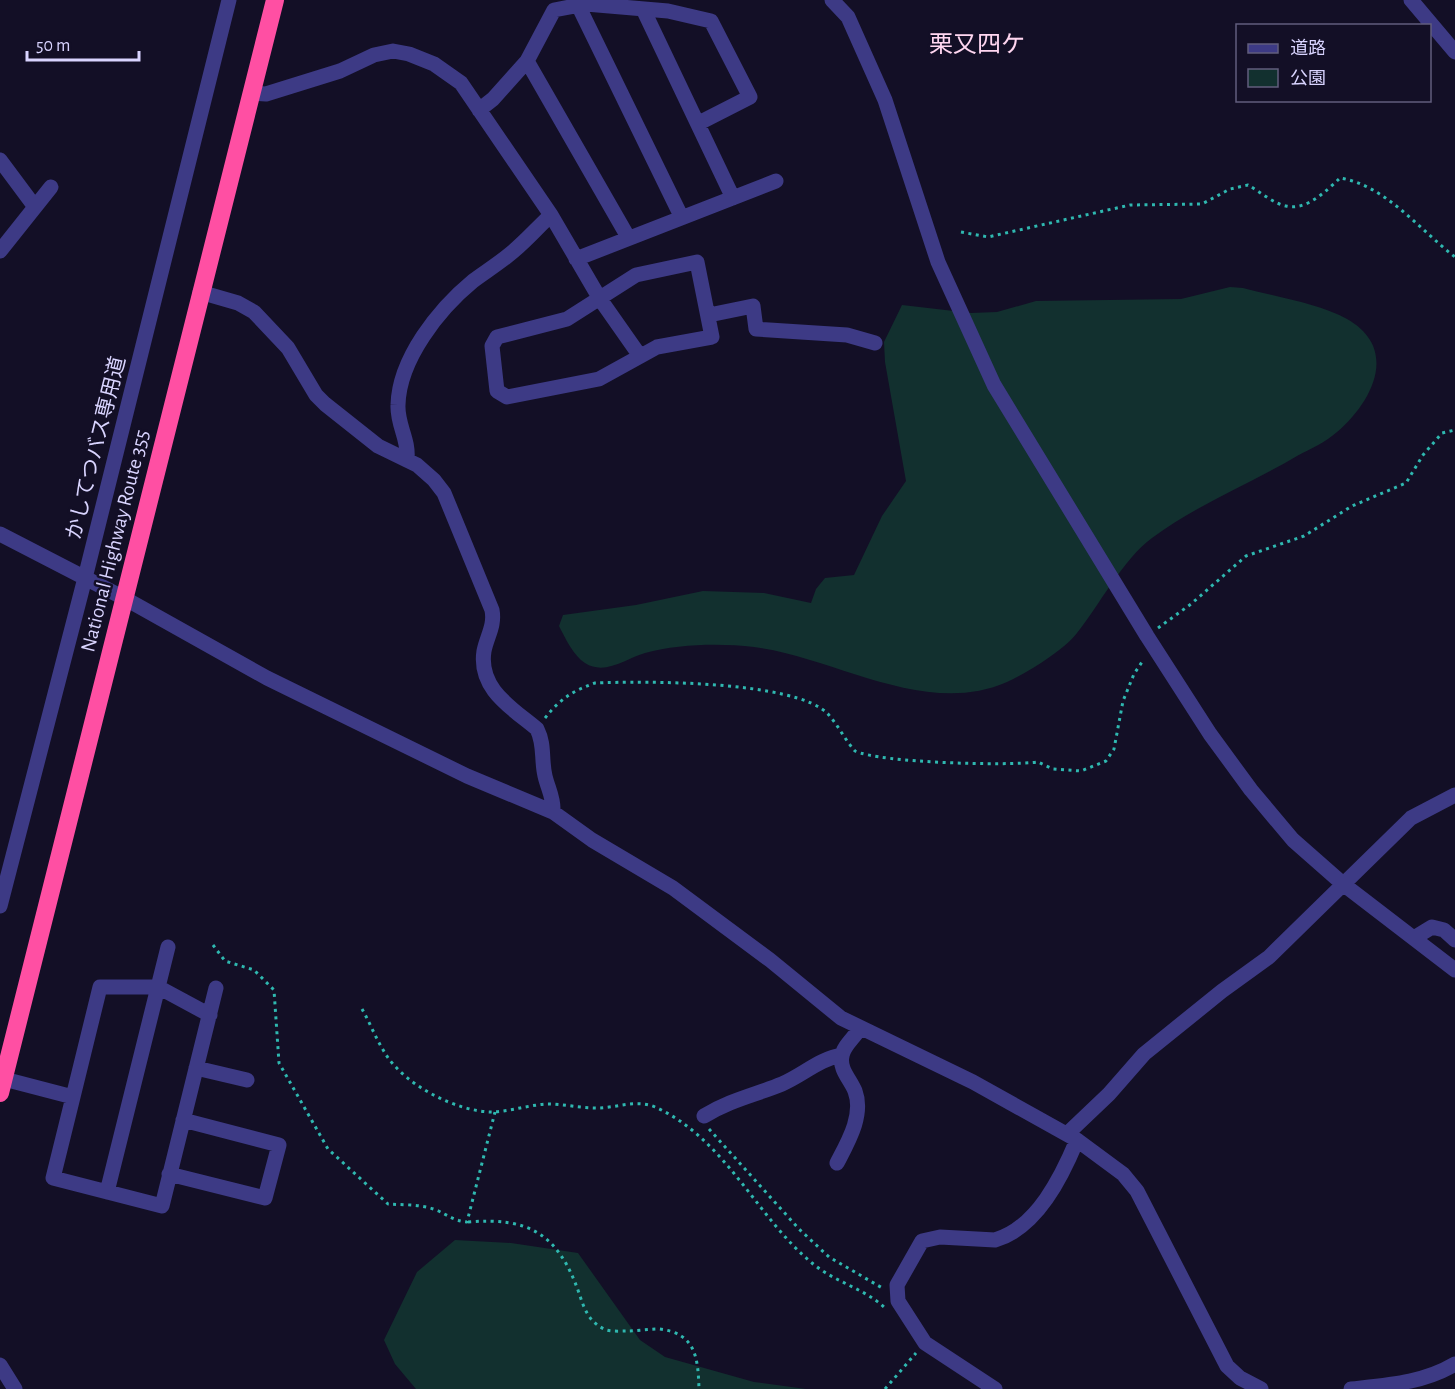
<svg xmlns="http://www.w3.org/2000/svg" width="1455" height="1389" font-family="'Alegreya Sans','Noto Sans JP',sans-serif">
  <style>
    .green { fill: #12302f }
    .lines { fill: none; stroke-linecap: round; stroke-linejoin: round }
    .path { stroke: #2fb8b0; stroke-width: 3; stroke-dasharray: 3 4.5; stroke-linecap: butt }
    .minor { stroke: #3d3a85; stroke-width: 15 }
    .highway { stroke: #ff4fa3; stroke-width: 18 }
    .labels { text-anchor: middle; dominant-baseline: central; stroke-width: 5; stroke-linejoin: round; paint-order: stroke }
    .street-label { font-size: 21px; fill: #d9d4ff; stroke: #130f26 }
    .quarter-label { font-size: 24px; fill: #ffd6f0; stroke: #130f26 }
  </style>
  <rect width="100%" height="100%" fill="#130f26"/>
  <path class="green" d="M1230,287L1243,288C1273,296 1321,304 1347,319C1400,349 1372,402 1337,432C1326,442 1310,449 1297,456C1250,484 1196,505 1152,538C1123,559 1099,606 1077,633C1064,650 1027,673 1007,682C925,718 835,657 754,647C720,643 678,644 645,653C627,658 605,676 585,663C574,656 565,638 559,626L563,615L636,605L703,591L764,593L811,603L816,589L825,578L854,575L882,516L906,481L885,362L884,342L902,305L971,313L997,312L1036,301L1181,299Z
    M455,1240L511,1243L578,1253L640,1340L665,1357L754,1382L806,1389H416L395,1364L384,1340L417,1272Z"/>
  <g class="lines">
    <path class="path" d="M961,232L988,237L1130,205L1202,204L1230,189L1248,185C1259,191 1274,204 1286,206C1307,211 1327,190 1340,178C1385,185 1420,230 1455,257
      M1158,628L1191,604L1246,556L1304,536L1352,506L1406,483L1423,455L1442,433L1455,430
      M545,718C559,700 572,691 595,683C642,681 795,680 828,714C838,725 845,740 855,751C881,763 1006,766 1038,762L1053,769L1081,771L1106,761L1114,749L1123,701L1134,674L1144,659
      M213,945L225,961L254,970L274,990L279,1063L328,1149L388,1204C403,1205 421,1204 436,1210C448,1215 454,1221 467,1222L495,1112
      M362,1009C370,1023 376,1039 385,1053C404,1085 457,1112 493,1112C511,1111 529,1105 547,1104C563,1104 580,1108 597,1108C616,1108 637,1099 655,1107C725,1138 757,1218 812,1263C834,1282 864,1288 885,1308
      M709,1129L799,1229L829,1257L884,1289
      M468,1222C528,1217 558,1233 579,1293C584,1308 588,1321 604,1329C610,1332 620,1331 627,1331C637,1331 648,1329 659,1329C696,1333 698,1358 699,1389
      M885,1389L916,1353"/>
    <path class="minor" d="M832,0L848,17L885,100L938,262L994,385L1147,636L1210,734L1251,790L1293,840L1343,884L1455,970
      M1411,0L1455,52
      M578,5L681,216
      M643,9L733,198
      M251,93L266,94L340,71L374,55L393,51L409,54L434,64L461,83L551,215L600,299L640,356
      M479,110L493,99L527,61
      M0,160L35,207
      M628,237L527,61L554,10L586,4L668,11L711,21L750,97L699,123
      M0,251L51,187
      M576,259L776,181
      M697,262L712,337L657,347L599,379L507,397L497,391L492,346L497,337L567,319L636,275Z
      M200,292L238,303L254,312L288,348L316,395L325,404L378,446L417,465L434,480L444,493L492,610C495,626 487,636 484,651C478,689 512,708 537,729C545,745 541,759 545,776C548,789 554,798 553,812
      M709,315L753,306L756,329L847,335L875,343
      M407,459C409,439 397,425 398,405C399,359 439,309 473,281C485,272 498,264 510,254C525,242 537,228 551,215
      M0,534L124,598L267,678L467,776L553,812L592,840L673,888L770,960L841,1018L973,1082L1077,1140L1123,1174L1137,1191L1227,1366L1240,1378L1261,1389
      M0,906L85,578L229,0
      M1414,938L1432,927L1444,930L1455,940
      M196,1068L247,1080
      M4,1079L73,1097L53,1178L162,1206L216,988
      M73,1097L100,987H158L210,1015
      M704,1116C730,1100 755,1095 782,1084C803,1075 819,1059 842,1055
      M1067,1134L1109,1094L1144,1054L1222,991L1269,957L1411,818L1455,795
      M837,1163C848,1142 864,1115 855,1091C850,1079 839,1069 842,1056C843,1046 855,1037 860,1028
      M169,1174L265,1198L279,1145L183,1120
      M107,1192L168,947
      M0,1365L15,1389
      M995,1389L925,1343L898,1301L897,1285L922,1241L940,1237L995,1240C1037,1228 1062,1176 1077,1140
      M1351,1389C1388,1385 1423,1383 1455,1364"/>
    <path class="highway" d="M0,1093L275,0"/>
  </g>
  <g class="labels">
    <g class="street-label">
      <text transform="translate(96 448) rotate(-76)">かしてつバス専用道</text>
      <text transform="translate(115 541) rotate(-76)">National Highway Route 355</text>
    </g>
    <g class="quarter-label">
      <text x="977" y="45">栗又四ケ</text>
    </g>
  </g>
  <rect x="1236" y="24" width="195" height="78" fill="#130f26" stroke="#625e7d" stroke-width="1.5"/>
  <rect x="1248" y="44" width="30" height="9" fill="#3d3a85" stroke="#625e7d" stroke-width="1.5"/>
  <text x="1290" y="54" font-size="18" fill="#d9d4ff">道路</text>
  <rect x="1248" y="69" width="30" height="18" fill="#12302f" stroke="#625e7d" stroke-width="1.5"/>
  <text x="1290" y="84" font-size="18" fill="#d9d4ff">公園</text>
  <path d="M27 51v9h112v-9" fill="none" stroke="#d9d4ff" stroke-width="3"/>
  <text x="36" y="51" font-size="18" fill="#d9d4ff" stroke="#130f26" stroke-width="4.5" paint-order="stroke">50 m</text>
</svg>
